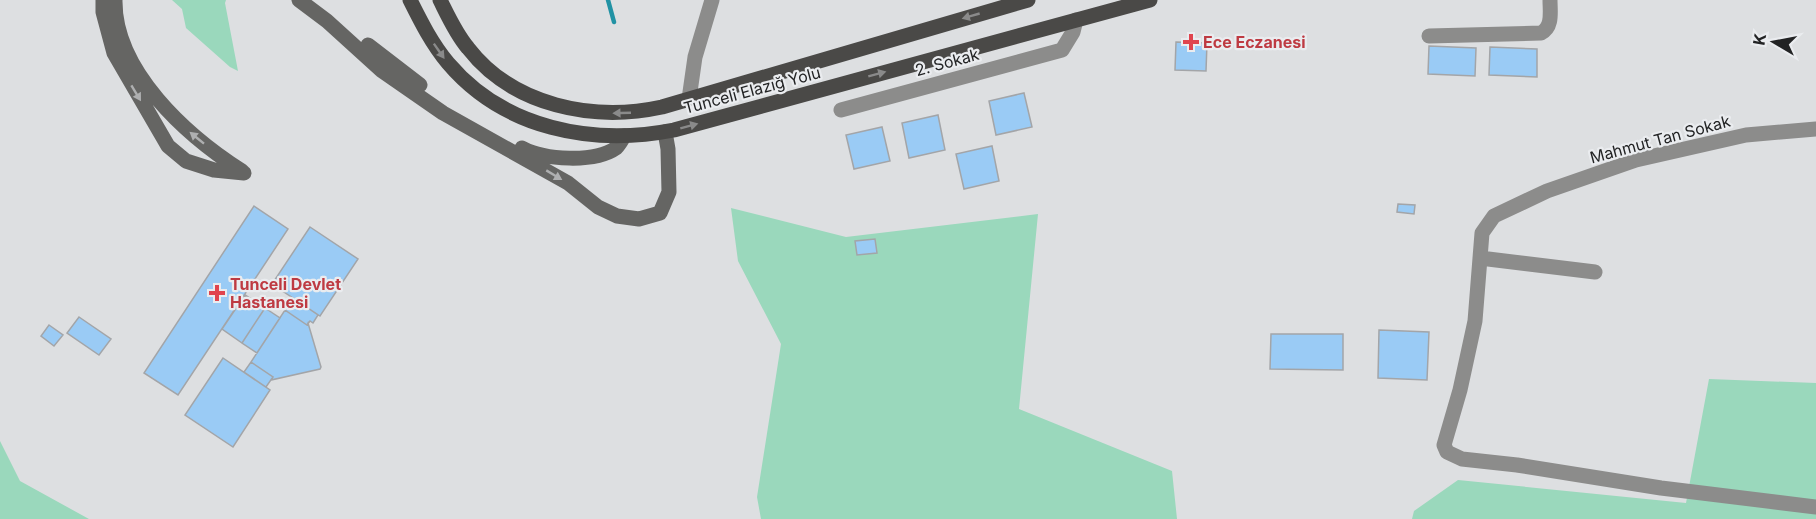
<svg xmlns="http://www.w3.org/2000/svg" width="1816" height="519" font-family="Inter,sans-serif">
  <style>
    .green { fill: #9ad8bc }
    .lines { fill: none; stroke-linecap: round; stroke-linejoin: round }
    .stream { stroke: #2192a4; stroke-width: 4.5 }
    .building { fill: #9acbf5; stroke: #a3a5a8; stroke-width: 1.5 }
    .street { stroke: #8c8c8b; stroke-width: 15 }
    .secondary { stroke: #656563; stroke-width: 15 }
    .primary { stroke: #4a4947; stroke-width: 15 }
    .oneway { fill: #8a8a8a }
    .oneway2 { fill: #aeafb0 }
    .health-dot { fill: #e0444e; stroke: #eaecef; stroke-width: 2 }
    .labels { text-anchor: middle; dominant-baseline: central; stroke-width: 4.5; stroke-linejoin: round; paint-order: stroke }
    .health-label { font-size: 16px; font-weight: bold; fill: #be3a42; stroke: #eaecef; text-anchor: start }
    .street-label { font-size: 16px; fill: #222324; stroke: #eaecef }
  </style>
  <rect width="100%" height="100%" fill="#dddfe1"/>
  <path class="green" d="M172,0H226L225,3L238,71L230,67L186,28L182,9Z
    M731,208L846,237L1038,214L1019,409L1172,471L1177,519H761L757,497L781,344L738,261Z
    M1709,379L1816,383V519H1412L1414,511L1458,480L1686,503Z
    M0,441L20,481L89,519H0Z"/>
  <g class="lines">
    <path class="stream" d="M608,0L614,22"/>
  </g>
  <path class="building" d="M1176,42L1207,43L1206,71L1175,70Z
    M1429,46L1476,48L1475,76L1428,74Z
    M1490,47L1537,49V77L1489,75Z
    M1024,93L1032,127L996,135L989,101Z
    M938,115L945,150L909,158L902,123Z
    M882,127L890,161L854,169L846,135Z
    M992,146L999,181L964,189L956,154Z
    M1398,204L1415,205L1414,214L1397,212Z
    M254,206L288,229L178,395L144,373Z
    M310,227L358,259L320,316L272,284Z
    M875,239L877,253L857,255L855,241Z
    M245,295L265,308L242,343L222,329Z
    M293,298L318,315L313,323L310,321L307,325L285,310Z
    M265,308L280,318L257,353L242,343Z
    M285,310L307,325L308,323L321,367L320,369L271,380L273,377L251,362Z
    M79,317L111,339L99,355L67,333Z
    M49,325L63,335L54,346L41,336Z
    M1379,330L1429,332L1427,380L1378,378Z
    M1271,334H1343V370L1270,369Z
    M223,358L270,390L233,447L185,415Z
    M251,362L273,377L266,387L244,372Z"/>
  <g class="lines">
    <path class="street" d="M1429,36L1541,33C1553,27 1550,12 1550,0
      M689,99L695,57L712,0
      M841,110L1062,50L1073,32L1076,20
      M1816,129L1746,135L1636,160L1547,191L1494,216L1482,233L1475,321L1460,390L1444,445L1447,452L1462,459L1517,465L1661,488L1816,507
      M1480,258L1595,272"/>
    <path class="secondary" d="M103,0V12L114,53L168,146L186,161L214,170L244,173
      M115,0C114,71 187,136 242,171
      M299,0L327,21L381,70L443,113L568,183L598,207L617,216L639,219L660,213L669,192L668,149L665,132
      M368,45L420,85
      M522,148C544,160 595,163 616,148C619,145 622,140 624,136"/>
    <path class="primary" d="M410,0C421,22 432,44 448,63C504,129 592,146 674,130L1150,0
      M440,0C448,16 456,34 468,48C513,106 593,122 662,107L1028,0"/>
  </g>
  <defs><path id="oneway-solid" d="M-6-.8H1V-3.2L6.5 0L1 3.2V.8H-6Z" transform="scale(1.5)"/></defs>
  <g class="oneway">
    <use href="#oneway-solid" transform="translate(971 16) rotate(164)"/>
    <use href="#oneway-solid" transform="translate(439 51) rotate(55)"/>
    <use href="#oneway-solid" transform="translate(877 74) rotate(-15)"/>
    <use href="#oneway-solid" transform="translate(622 113) rotate(178)"/>
    <use href="#oneway-solid" transform="translate(689 126) rotate(-15)"/>
  </g>
  <g class="oneway2">
    <use href="#oneway-solid" transform="translate(136 93) rotate(59)"/>
    <use href="#oneway-solid" transform="translate(197 138) rotate(-141)"/>
    <use href="#oneway-solid" transform="translate(554 175) rotate(31)"/>
  </g>
  <g class="health-dot">
    <path d="M1188 33h6v6h6v6h-6v6h-6v-6h-6v-6h6z"/>
    <path d="M214 284h6v6h6v6h-6v6h-6v-6h-6v-6h6z"/>
  </g>
  <g class="labels">
    <g class="health-label">
      <text x="1203" y="42">Ece Eczanesi</text>
      <text x="230" y="284">Tunceli Devlet<tspan x="230" dy="18">Hastanesi</tspan></text>
    </g>
    <g class="street-label">
      <text transform="translate(947 62) rotate(-15)">2. Sokak</text>
      <text transform="translate(752 90) rotate(-15)">Tunceli Elazığ Yolu</text>
      <text transform="translate(1660 139) rotate(-15)">Mahmut Tan Sokak</text>
    </g>
  </g>
  <g transform="translate(1774 42) rotate(280)" stroke="#eaecef" stroke-width="4.5" paint-order="stroke">
  <path d="M0-4.5L10 22L0 15L-10 22Z" fill="#222324"/>
  <text y="-9" font-size="16" font-weight="bold" text-anchor="middle" fill="#222324">K</text>
  </g>
</svg>
